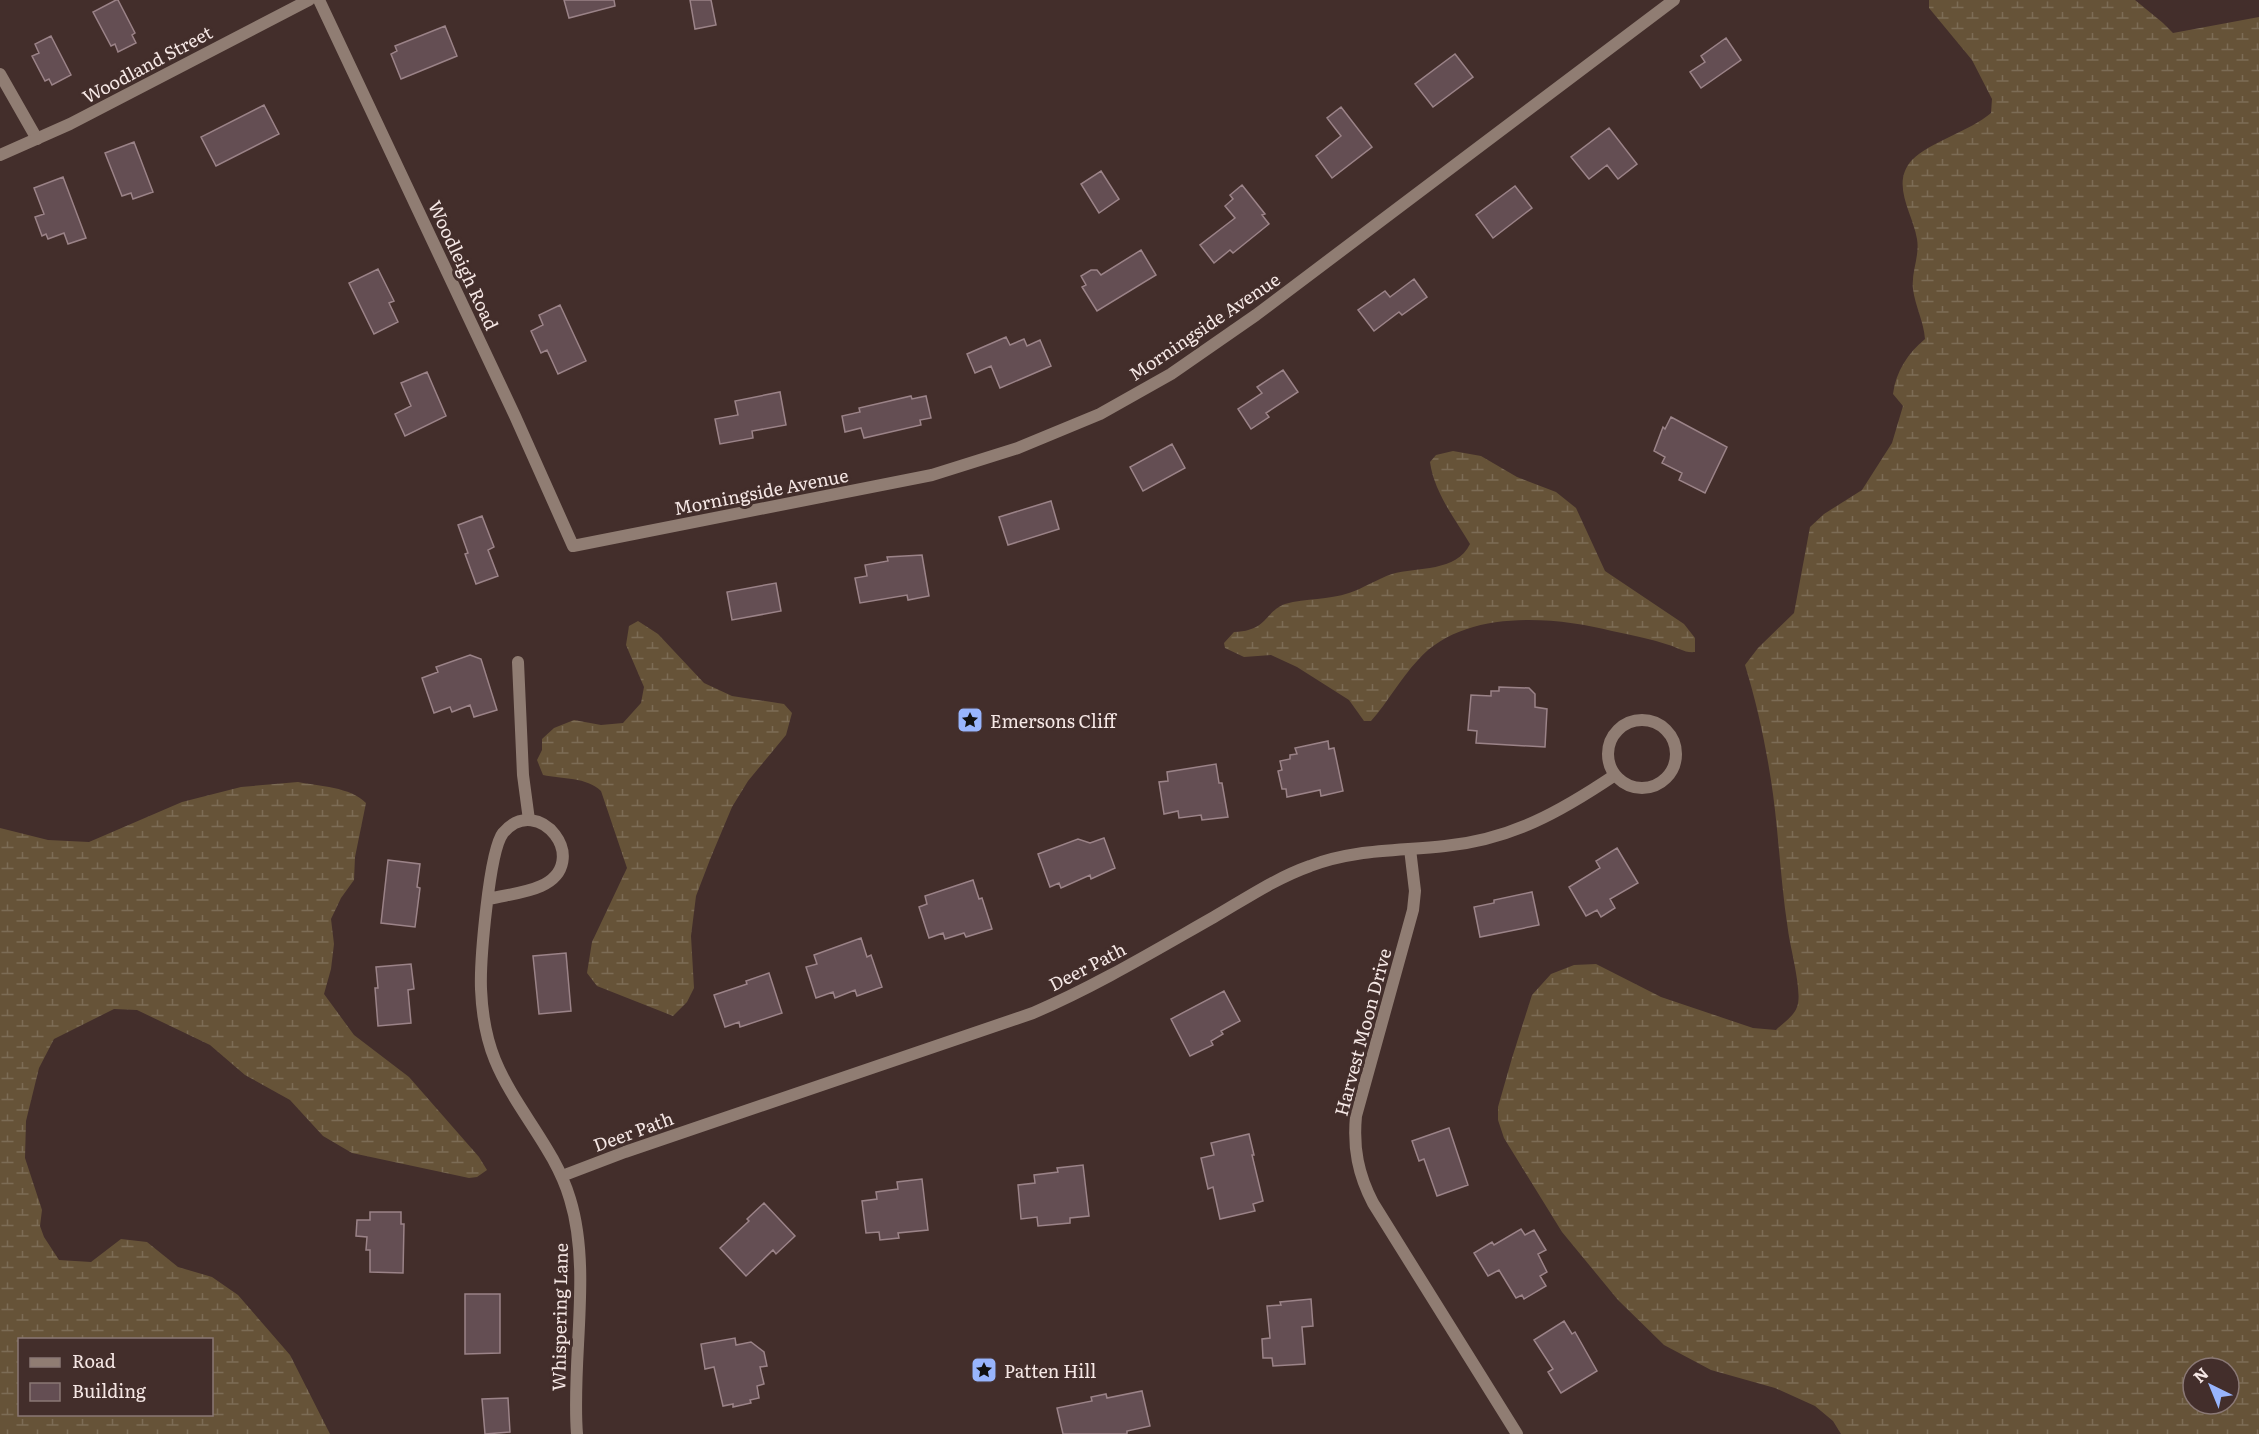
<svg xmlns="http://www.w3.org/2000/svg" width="2259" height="1434" font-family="Literata,serif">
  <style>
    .wetland { fill: url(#wetland-marsh); fill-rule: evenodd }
    .building { fill: #644e53; stroke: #9b8388; stroke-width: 1.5 }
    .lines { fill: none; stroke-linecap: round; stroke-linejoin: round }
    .service { stroke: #907d73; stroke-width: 12 }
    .minor { stroke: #907d73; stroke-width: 12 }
    .tertiary { stroke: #907d73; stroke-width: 12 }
    .labels { text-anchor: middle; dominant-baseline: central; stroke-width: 6; stroke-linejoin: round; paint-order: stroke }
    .street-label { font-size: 18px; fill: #f5e7e5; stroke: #432e2b }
    .poi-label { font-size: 18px; fill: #f5e7e5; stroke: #432e2b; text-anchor: start }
  </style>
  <defs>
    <pattern id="wetland-marsh" width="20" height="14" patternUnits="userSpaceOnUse" patternTransform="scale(1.5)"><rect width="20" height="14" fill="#665338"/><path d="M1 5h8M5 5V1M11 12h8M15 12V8" fill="none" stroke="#7c6c55"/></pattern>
  </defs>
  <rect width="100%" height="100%" fill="#432e2b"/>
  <path class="wetland" d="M1929,0H2135L2163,23L2173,33L2259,17V1434H1841L1833,1421L1815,1406L1775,1388L1711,1370L1664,1345L1618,1300L1562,1232L1504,1138L1498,1120V1107L1512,1058L1532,995L1551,974L1574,965L1596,964L1661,997L1753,1028L1776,1030C1783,1023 1794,1016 1797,1007C1803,993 1790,947 1788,930C1781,885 1779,839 1773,794C1767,751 1758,707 1745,665L1758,648L1794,613L1810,527L1824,514L1862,490L1892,443L1903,406L1893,394C1896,371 1908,353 1925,339C1924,322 1915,306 1913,289C1911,272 1920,256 1917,239C1913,213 1890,184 1912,160C1930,142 1970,131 1991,113L1992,99L1972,60L1929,8ZM2193,1368H2229V1404H2193Z
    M1453,451L1481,456L1517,477L1556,492L1576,508L1605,571L1684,624L1695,638V652C1684,653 1679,648 1669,645C1651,639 1631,635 1612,631C1553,616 1463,609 1418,660C1400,679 1388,702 1371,721H1364L1349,700L1297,667L1271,655L1244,657L1225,648L1224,643L1234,632C1268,631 1264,612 1285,604C1306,598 1329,600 1349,593C1364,588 1377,579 1392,574C1417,567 1457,572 1470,544C1455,519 1434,492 1430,462L1436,455Z
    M638,621L658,634L704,683L732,696L784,704L792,713L786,735L748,781L732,807L711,857L696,896L691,936L694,988L687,1002L673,1016L597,986L587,973L592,942L627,868L601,791C587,777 562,779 543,775L537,760L542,750V739L554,728L574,720L601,725L623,723L641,703L644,687L626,645L629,626Z
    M298,782C318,786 351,787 366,803L355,857L354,880L341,898L331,919L334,944L331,969L324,994L354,1035L409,1077L479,1157L487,1170L477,1177L469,1178L352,1153L323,1136L290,1100L245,1075L210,1045L137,1010L114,1009L54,1039L39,1068L26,1121L25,1158L42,1210L40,1226L44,1237L59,1260L91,1262L121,1239L147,1242L178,1267L212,1277L238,1295L290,1355L330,1434H0V828L48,840L89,842L182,802L241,787ZM20,1340H212V1414H20Z"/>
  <path class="building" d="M116,0H118L135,33L132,35L136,43L118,52L115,44L111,46L93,12Z
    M564,0H614L615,6L569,18Z
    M690,0H711L716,25L695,29Z
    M445,26L457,56L401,79L391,54L397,51L395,46Z
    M51,36L71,75L52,85L49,79L45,81L32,56L39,53L35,44Z
    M1726,38L1741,60L1701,88L1690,72L1705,62L1701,56Z
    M1455,54L1473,77L1433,107L1415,84Z
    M264,105L279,134L216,166L201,137Z
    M1341,107L1372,147L1332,178L1316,156L1341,136L1327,118Z
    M1609,128L1637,164L1618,179L1607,165L1589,179L1571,157Z
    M134,142L153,192L133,199L131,193L122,196L105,153Z
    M1101,171L1119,199L1099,213L1081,184Z
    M63,177L86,238L68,244L64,233L48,239L46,234L42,236L35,217L44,214L34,188Z
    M1242,185L1265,214L1262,215L1269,224L1233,253L1230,250L1214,263L1200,245L1235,218L1225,206L1233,199L1230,195Z
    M1515,186L1532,208L1493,238L1476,215Z
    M1141,250L1156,275L1097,311L1082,287L1086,285L1081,276L1091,270H1097L1101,275Z
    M378,269L394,301L389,303L398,322L374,334L349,283Z
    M1414,279L1427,297L1402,315L1399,312L1374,331L1358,310L1385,291L1390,297Z
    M560,305L586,361L558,374L547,350L541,353L531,331L543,325L539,315Z
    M1006,337L1010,345L1024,339L1027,346L1040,340L1051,366L1000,388L991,366L975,373L967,354Z
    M1283,370L1298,392L1266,413L1269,417L1251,429L1238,409L1262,393L1257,387Z
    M427,372L446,416L405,436L395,414L411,406L401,383Z
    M780,392L786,425L752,431L753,438L720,444L715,419L738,415L735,401Z
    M911,396L912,399L926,396L931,418L920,420L921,425L864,438L861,428L845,432L842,416L860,412L859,408Z
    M1671,417L1727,447L1705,493L1679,480L1682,473L1662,463L1665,457L1654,451L1663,427L1665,429Z
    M1172,444L1185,468L1143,491L1130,467Z
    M1051,501L1059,529L1008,545L999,517Z
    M482,516L494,547L488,550L498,576L476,584L465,554L468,553L458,525Z
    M922,555L929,596L908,600L907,595L860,603L855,578L867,576L865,565L888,561L887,557Z
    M776,583L781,611L732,620L727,592Z
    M470,655L481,659L497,710L474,717L470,705L452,712L450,707L434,713L422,678L438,672L436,667Z
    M1499,687L1529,688L1535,694V707L1547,709L1545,747L1476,743L1477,731L1468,730L1471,695L1491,696V691H1499Z
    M1328,741L1329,749L1334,748L1343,791L1321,796L1320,790L1287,797L1286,789H1282L1278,771L1282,770L1280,761L1290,759V755L1297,754L1295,748Z
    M1216,764L1219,783H1222L1228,817L1202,820L1201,815L1179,818L1178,811L1164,814L1159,782L1168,781L1167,772Z
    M1104,838L1115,868L1091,879L1090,875L1061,888L1059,883L1050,887L1038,854L1078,839L1090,843Z
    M1617,848L1638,883L1610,899L1615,908L1601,917L1597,910L1586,916L1569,887L1600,868L1596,861Z
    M388,860L420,864L417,887L420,888L415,927L381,923Z
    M973,880L979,899L982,898L992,929L966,937L964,933L945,939L943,933L929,938L919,907L927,904L925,896Z
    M1532,892L1539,925L1480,937L1474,907L1494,903V900Z
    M861,938L867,957L871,955L882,987L857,996L855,990L835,998L833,992L816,998L806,967L817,964L814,955Z
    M566,953L571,1011L539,1014L533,956Z
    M411,964L414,989L408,990L411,1023L378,1026L375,988H378L376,967Z
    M769,973L782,1013L740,1027L739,1022L725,1027L714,995L747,984L746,981Z
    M1224,991L1240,1021L1221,1031L1223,1034L1211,1041L1213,1045L1190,1056L1171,1019Z
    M1449,1128L1468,1185L1437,1196L1424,1159L1419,1161L1412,1141Z
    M1249,1134L1254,1155H1252L1263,1201L1253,1204L1255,1211L1220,1219L1213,1187L1208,1189L1201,1158L1214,1155L1211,1143Z
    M1083,1165L1089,1216L1070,1218V1223L1038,1226L1037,1217L1021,1219L1018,1185L1035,1183L1034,1175L1058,1172L1057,1168Z
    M922,1179L928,1230L898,1233L899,1238L880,1240L879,1232L866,1233L862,1201L877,1199L876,1192L898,1189L897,1182Z
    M764,1203L795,1236L776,1254L773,1250L746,1276L720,1248L749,1221L747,1219Z
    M370,1212H401V1224H404L403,1273L370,1272V1250H366L367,1237L356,1236L357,1220H370Z
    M1521,1229L1525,1235L1534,1230L1546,1250L1538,1254L1547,1272L1540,1276L1546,1286L1524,1299L1522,1295L1516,1298L1499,1270L1488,1276L1474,1253L1492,1242L1494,1245Z
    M465,1294H500V1353L465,1354Z
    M1311,1299L1313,1326L1302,1327L1305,1364L1273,1366L1272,1358H1263L1262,1339L1270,1338L1267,1306L1281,1305L1280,1302Z
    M1564,1321L1572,1334L1575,1332L1597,1371L1561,1393L1548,1372L1553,1369L1534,1340Z
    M735,1338L736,1345L751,1342L764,1352L767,1366L760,1367L764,1384L757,1386L759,1398L750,1400L751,1403L733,1407V1404L723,1406L714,1367L705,1369L701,1344Z
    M1142,1391L1150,1426L1127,1431V1434H1063L1057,1408L1092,1401L1091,1397L1106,1394L1107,1398Z
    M508,1398L510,1432L485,1434L482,1399Z"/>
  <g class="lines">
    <path class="service" d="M518,662L523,775L529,820"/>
    <path class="minor" d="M319,0L515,416L573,546L932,475L1018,448L1100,414L1171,374L1256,315L1674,0
      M0,74L37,139
      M1608 754a34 34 0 1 1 68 0a34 34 0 1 1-68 0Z
      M1410,849L1415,891L1413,910L1356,1116C1353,1148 1358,1174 1373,1203L1517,1434
      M489,899C505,895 526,893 541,886C594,862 538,791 503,833C489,851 480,962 481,989C482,1013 486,1038 495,1060C515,1109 555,1148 570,1199C592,1270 571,1360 577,1434
      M562,1176L625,1152L1033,1013C1096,986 1154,951 1214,917C1245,899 1276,878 1310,866C1353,849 1400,851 1445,846C1512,839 1560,812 1615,775"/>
    <path class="tertiary" d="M0,155L70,124L309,0"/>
  </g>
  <defs>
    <g id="sight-square" transform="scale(1.35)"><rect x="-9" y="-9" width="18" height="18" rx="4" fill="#98b5fd" stroke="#432e2b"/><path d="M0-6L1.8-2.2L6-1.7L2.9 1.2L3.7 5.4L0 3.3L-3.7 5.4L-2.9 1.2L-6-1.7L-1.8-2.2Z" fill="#111"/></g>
  </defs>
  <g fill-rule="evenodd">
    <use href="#sight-square" x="970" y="720"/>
    <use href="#sight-square" x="984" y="1370"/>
  </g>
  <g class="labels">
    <g class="street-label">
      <text transform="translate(147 64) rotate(-28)">Woodland Street</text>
      <text transform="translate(464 265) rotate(65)">Woodleigh Road</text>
      <text transform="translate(1204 326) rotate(-34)">Morningside Avenue</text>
      <text transform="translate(761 491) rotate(-11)">Morningside Avenue</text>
      <text transform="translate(1087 966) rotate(-27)">Deer Path</text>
      <text transform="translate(1362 1032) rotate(-75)">Harvest Moon Drive</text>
      <text transform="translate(633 1131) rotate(-20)">Deer Path</text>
      <text transform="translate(559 1317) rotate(-89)">Whispering Lane</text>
    </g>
    <g class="poi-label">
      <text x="990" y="720">Emersons Cliff</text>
      <text x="1004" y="1370">Patten Hill</text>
    </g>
  </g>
  <rect x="18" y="1338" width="195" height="78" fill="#432e2b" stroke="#8a7875" stroke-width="1.5"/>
  <rect x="30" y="1358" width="30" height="9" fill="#907d73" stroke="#8a7875" stroke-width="1.5"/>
  <text x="72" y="1368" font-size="18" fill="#f5e7e5">Road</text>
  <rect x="30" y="1383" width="30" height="18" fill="#644e53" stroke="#8a7875" stroke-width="1.5"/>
  <text x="72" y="1398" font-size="18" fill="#f5e7e5">Building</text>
  <g transform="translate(2211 1386) rotate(317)"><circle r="28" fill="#432e2b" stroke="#8a7875" stroke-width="1.5"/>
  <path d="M0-4.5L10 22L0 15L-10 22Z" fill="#98b5fd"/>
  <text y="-9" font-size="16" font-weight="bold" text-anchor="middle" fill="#f5e7e5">N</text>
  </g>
</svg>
